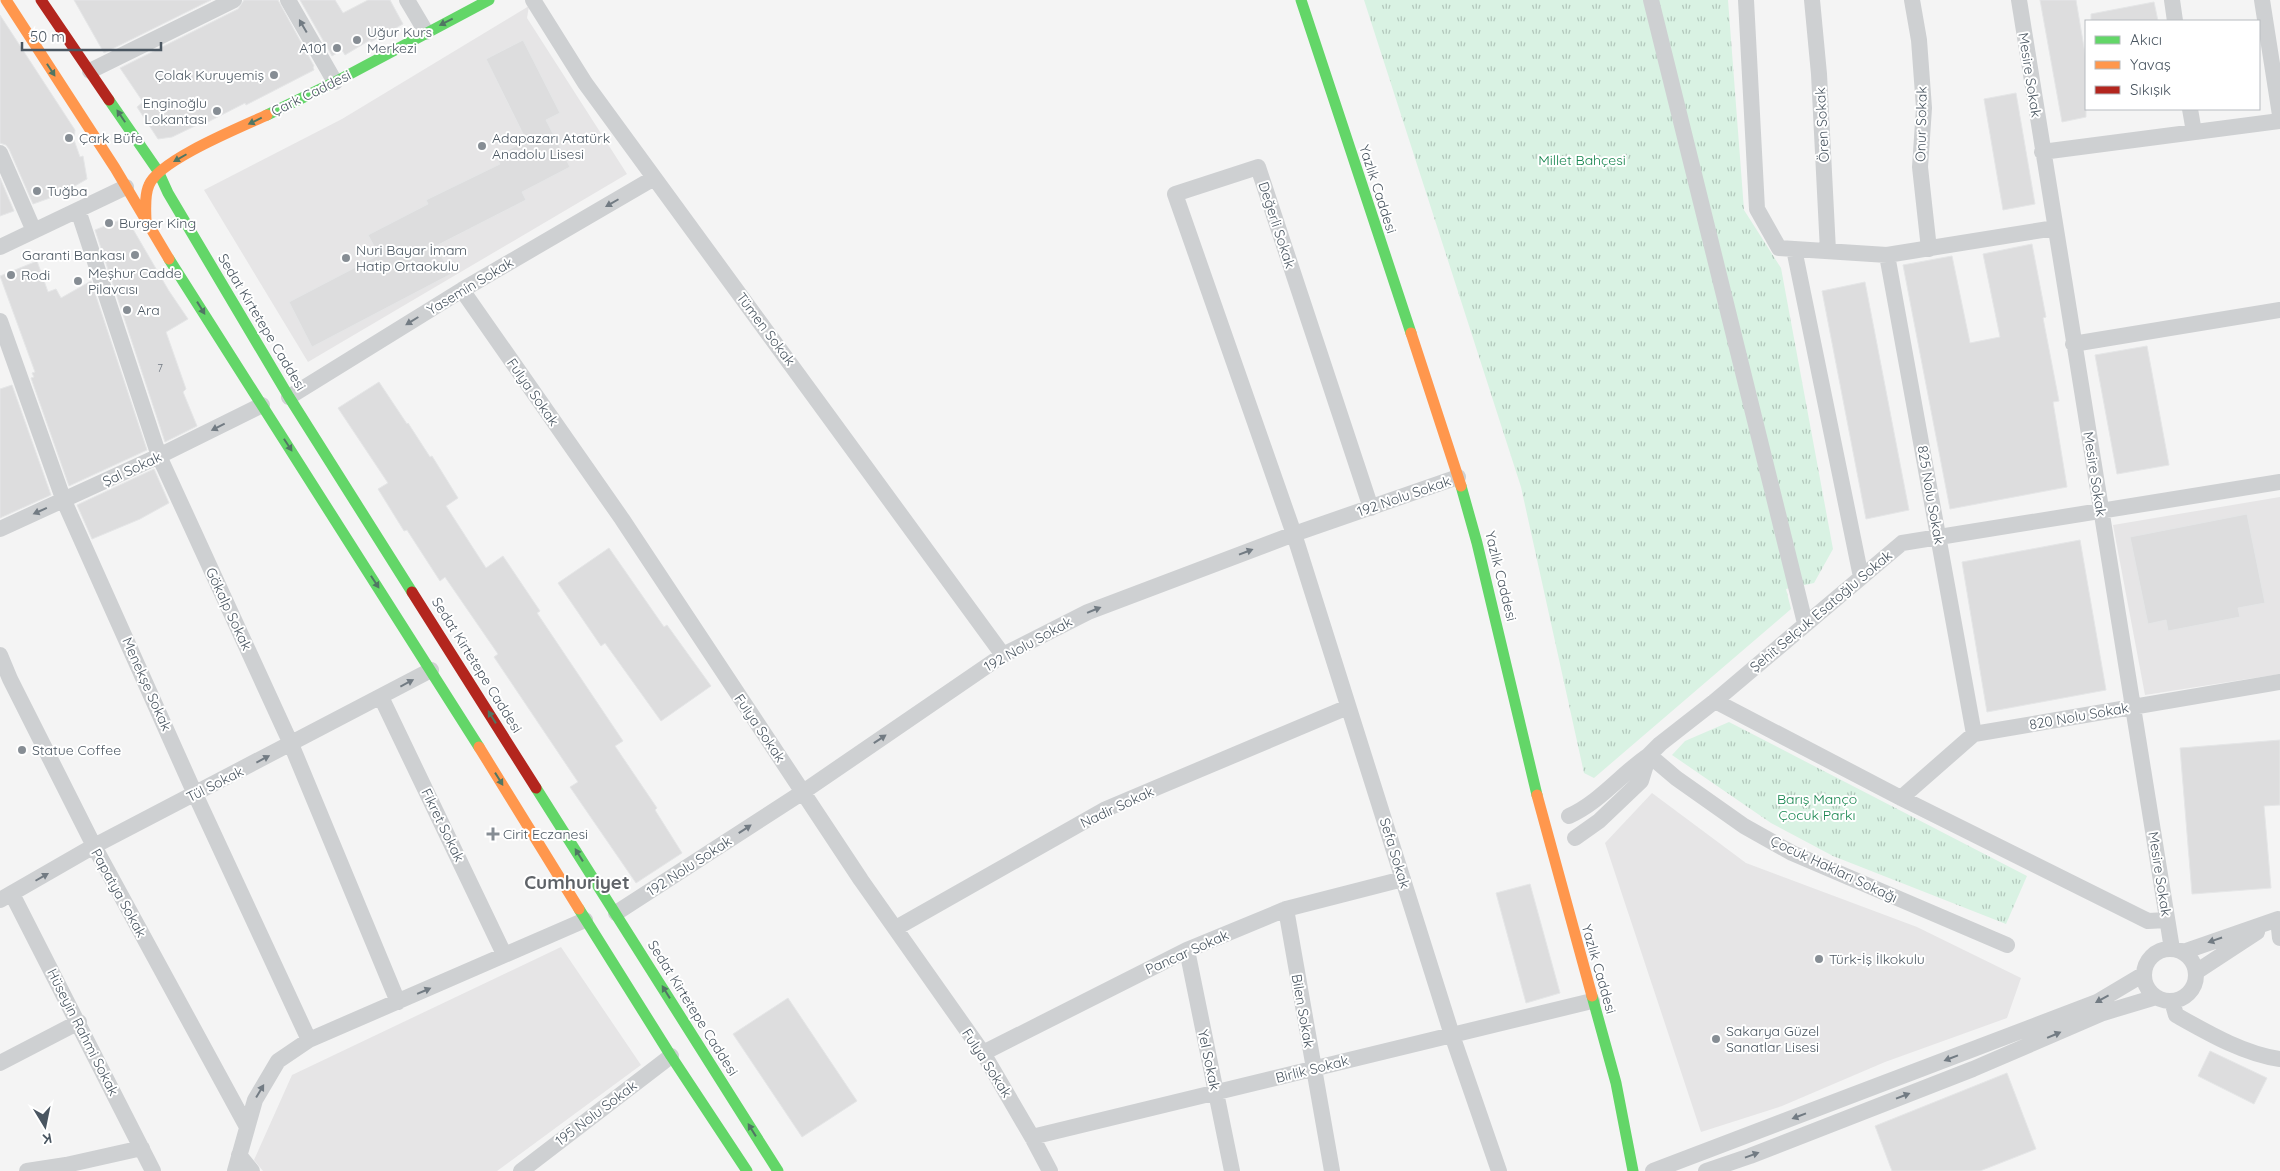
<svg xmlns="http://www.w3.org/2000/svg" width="2280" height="1171" font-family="Quicksand,sans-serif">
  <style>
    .education { fill: #e6e5e6 }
    .park { fill: url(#park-tufts) }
    .building { fill: #ddddde; stroke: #e5e6e7 }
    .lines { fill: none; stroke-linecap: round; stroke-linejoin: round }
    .street { stroke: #ced0d2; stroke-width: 16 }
    .fast { stroke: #63d668; stroke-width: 11 }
    .slow { stroke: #ff974d; stroke-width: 11 }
    .jam { stroke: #b3261e; stroke-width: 11 }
    .oneway { fill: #507663 }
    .oneway2 { fill: #727b83 }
    .poi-dot { fill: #868d94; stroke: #fff; stroke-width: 2 }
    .labels { text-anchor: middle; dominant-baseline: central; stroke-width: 4; stroke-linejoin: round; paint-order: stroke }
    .number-label { font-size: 11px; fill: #707881 }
    .poi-label { font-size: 14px; fill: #4a5661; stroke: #fff; text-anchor: start }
    .street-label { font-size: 14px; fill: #4a5661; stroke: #fff }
    .park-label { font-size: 14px; fill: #17864f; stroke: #fff }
    .district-label { font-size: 19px; font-weight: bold; fill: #5f6368; stroke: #fff }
  </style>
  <defs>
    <pattern id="park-tufts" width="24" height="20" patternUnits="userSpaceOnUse" patternTransform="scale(1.25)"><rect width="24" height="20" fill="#d9f2e3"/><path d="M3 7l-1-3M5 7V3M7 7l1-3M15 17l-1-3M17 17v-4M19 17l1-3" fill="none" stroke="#b2c7bb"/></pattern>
  </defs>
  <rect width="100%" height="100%" fill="#f4f4f4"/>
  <path class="education" d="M529,6L527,18L627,174L308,362L204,190L342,119Z
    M2280,497V674L2145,695L2113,525Z
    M1652,793L1746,863L1917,927L2021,978L2007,1018L1885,1062L1782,1106L1701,1132L1605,843Z
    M561,947L641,1065L497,1171H263L254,1160L292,1075Z"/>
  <path class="park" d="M1364,0H1728L1744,210L1781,268L1833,549L1814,583L1786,589L1791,609L1594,778L1584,773L1521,487Z
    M1729,722L2027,876L2006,924L1833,856L1771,823L1672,755L1685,741Z"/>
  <path class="building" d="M74,0H211L104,53Z
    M244,0H278L314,66L313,67L314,70L246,105L245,103L200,126L199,124L172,137L158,139L137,107L143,102L120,68L238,9Z
    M300,0H335L343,13L368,0H390L403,24L371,42L370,40L345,55L342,50L332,56Z
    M2040,0H2076L2086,59V117L2062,122Z
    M2154,2L2158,21H2091V14Z
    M0,15L75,130L74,140L80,157L83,156L87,179L61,194L33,204L9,149L6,145L0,143Z
    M523,40L560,113L546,120L570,167L522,192L526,200L436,246L451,274L312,347L289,302L379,255L368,235L428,204L426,200L500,164L496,157L526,140L486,59Z
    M2016,93L2035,204L2003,210L1984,99Z
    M0,178L14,211L0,216Z
    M120,220L130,224L169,291L188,319L166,332L186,389L183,392L197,426L165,442L95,230Z
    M2032,244L2046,317L2043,318L2059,401L2053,402L2067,487L1950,509L1903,265L1952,256L1970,343L2000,337L1983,254Z
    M37,261L48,292L56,289L61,298L91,281L147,450L69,486L31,378L34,377L32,373L35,372L0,276Z
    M1865,282L1909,510L1866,519L1822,291Z
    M2147,346L2169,465L2117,474L2095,355Z
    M379,382L407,424L408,423L430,457L432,456L458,498L446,506L486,568L503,556L540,611L537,613L623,741L615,746L657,808L655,810L682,853L636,883L570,787L578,782L494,657L498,654L445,577L440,581L407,530L404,531L378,489L388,483L338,408Z
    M12,385L51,495L0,518V389Z
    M154,469L169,503L140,519L92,539L77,505Z
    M2247,514L2265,603L2238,608L2240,617L2168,631L2166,620L2148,624L2130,537Z
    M2080,540L2106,690L1987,712L1962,562Z
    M609,548L664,627L667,625L711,686L661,721L605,643L601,646L558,583Z
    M2280,740V805L2264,806L2271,888L2192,894L2180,748Z
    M1530,884L1560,993L1526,1003L1496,893Z
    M788,998L857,1101L802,1137L733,1034Z
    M2210,1051L2267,1078L2254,1104L2198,1076Z
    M2007,1073L2036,1149L1980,1171H1892L1875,1126Z"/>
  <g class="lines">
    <path class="street" d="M288,0L335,82
      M407,0L426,32
      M533,0L585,83L1003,655
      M1651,0L1805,623
      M1746,0L1757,209L1779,248L1887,255L2055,228
      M1812,0L1819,74L1828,251
      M1912,0L1919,40L1924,108L1920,167L1929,249
      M2019,0L2172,949
      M2172,0L2175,21
      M2262,0L2280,115
      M90,71L234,0
      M2190,109L2194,132
      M2042,152L2280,121
      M0,153L34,231
      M78,210L159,456L291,744L398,1002
      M0,247L126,187
      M1794,249L1861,577
      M1887,255L1974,734
      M462,290L622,519L861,880L983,1053L1032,1137L1050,1171
      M0,321L64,501L195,794L309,1040
      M2073,344L2280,310
      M289,397L462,290L654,178
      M1371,508L1258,167L1175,194L1294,534L1452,1035L1499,1171
      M0,529L159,456L262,405
      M0,655L10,679L94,846L247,1127
      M381,697L504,954
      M1715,701L1901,798L2148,921L2167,920
      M1901,798L1974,734L2280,682
      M1569,816C1600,802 1621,774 1649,755L1676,778L1744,826L1792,853L2007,945
      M1575,838L1599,821L1641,781L1649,755L1660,744L1715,701L1902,543L2280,482
      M12,894L153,1171
      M0,900L94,846L431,670
      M1286,909L1332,1171
      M616,913L803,792L1003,655L1088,612L1294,534L1458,477
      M2278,919L2280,938
      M896,928L1106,809L1348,707
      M2144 975a26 26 0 1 1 52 0a26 26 0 1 1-52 0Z
      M1187,950L1232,1171
      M2183,952L2278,919
      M2196,972L2257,932
      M2172,1001L2176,1015C2208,1033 2244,1054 2280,1059
      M983,1053L1187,950L1286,909L1403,879
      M0,1063L79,1022
      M1032,1137L1592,1001
      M239,1155L252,1171
      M27,1171L66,1165L142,1148
      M235,1171L255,1100L278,1061L309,1040L585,920
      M521,1171L671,1056
      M1653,1171L2097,1002L2144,974
      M1706,1171L1750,1156L1973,1069L2103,1013L2156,997"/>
    <path class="fast" d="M1301,0L1411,333
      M109,100L158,171L168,193L289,397L412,592
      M267,115L335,82L489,0
      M169,259L479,747
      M1461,486L1477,543L1537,795
      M536,788L778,1171
      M579,909L671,1056L747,1171
      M1592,996L1616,1083L1633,1171"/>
    <path class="slow" d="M6,0L115,168L169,259
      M146,223C146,211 144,196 149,185C159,160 241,127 267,115
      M1411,333L1461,486
      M479,747L579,909
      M1537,795L1592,996"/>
    <path class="jam" d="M41,0L109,100
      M412,592L536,788"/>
  </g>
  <defs><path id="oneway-solid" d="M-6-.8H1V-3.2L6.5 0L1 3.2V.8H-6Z" transform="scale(1.25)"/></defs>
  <g class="oneway">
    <use href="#oneway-solid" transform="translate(446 22) rotate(153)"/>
    <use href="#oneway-solid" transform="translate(51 70) rotate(57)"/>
    <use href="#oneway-solid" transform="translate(121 116) rotate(-124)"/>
    <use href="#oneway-solid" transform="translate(255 121) rotate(154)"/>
    <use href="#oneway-solid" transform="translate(180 158) rotate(150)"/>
    <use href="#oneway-solid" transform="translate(201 308) rotate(58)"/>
    <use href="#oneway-solid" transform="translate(288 445) rotate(57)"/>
    <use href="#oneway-solid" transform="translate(375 582) rotate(57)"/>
    <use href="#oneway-solid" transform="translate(492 717) rotate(-122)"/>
    <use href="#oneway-solid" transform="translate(499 779) rotate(58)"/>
    <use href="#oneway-solid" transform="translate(579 855) rotate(-122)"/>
    <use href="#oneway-solid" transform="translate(666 992) rotate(-122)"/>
    <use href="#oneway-solid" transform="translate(752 1130) rotate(-122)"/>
  </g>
  <g class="oneway2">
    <use href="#oneway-solid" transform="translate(303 26) rotate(-120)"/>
    <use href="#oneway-solid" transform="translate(612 203) rotate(150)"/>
    <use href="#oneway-solid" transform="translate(412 321) rotate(148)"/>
    <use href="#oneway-solid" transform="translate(218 427) rotate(153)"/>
    <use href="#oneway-solid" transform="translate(40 511) rotate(156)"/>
    <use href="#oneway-solid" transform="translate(1246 552) rotate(-21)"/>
    <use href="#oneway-solid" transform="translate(1094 610) rotate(-22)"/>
    <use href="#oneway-solid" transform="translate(407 683) rotate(-28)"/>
    <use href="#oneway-solid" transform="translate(880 739) rotate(-34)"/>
    <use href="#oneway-solid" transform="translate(263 759) rotate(-28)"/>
    <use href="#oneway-solid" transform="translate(745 829) rotate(-33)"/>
    <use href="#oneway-solid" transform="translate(42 877) rotate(-30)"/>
    <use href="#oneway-solid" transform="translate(2215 940) rotate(161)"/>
    <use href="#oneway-solid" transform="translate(424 991) rotate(-23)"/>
    <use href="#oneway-solid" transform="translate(2102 999) rotate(151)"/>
    <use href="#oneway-solid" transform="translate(2054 1035) rotate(-23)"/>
    <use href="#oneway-solid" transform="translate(1951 1058) rotate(159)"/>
    <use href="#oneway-solid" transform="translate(260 1091) rotate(-59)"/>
    <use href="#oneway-solid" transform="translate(1903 1096) rotate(-21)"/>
    <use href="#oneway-solid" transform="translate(1799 1116) rotate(159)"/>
    <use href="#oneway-solid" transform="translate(1752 1155) rotate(-20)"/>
  </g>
  <g class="poi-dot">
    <circle cx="357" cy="40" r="5"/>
    <circle cx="337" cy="48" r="5"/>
    <circle cx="274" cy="75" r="5"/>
    <circle cx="217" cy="111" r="5"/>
    <circle cx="69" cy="138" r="5"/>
    <circle cx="482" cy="146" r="5"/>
    <circle cx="37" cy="191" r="5"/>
    <circle cx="109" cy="223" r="5"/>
    <circle cx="135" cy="255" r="5"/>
    <circle cx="346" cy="258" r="5"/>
    <circle cx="11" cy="275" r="5"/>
    <circle cx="78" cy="281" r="5"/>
    <circle cx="127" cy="310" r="5"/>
    <circle cx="22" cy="750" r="5"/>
    <path d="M490.5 826.5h5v5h5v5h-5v5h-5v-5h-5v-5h5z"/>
    <circle cx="1819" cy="959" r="5"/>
    <circle cx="1716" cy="1039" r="5"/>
  </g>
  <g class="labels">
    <g class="number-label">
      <text x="160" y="368">7</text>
    </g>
    <g class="poi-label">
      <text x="367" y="32">Uğur Kurs<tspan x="367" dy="16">Merkezi</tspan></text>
      <text x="327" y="48" text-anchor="end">A101</text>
      <text x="264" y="75" text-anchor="end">Çolak Kuruyemiş</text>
      <text x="207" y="103" text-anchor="end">Enginoğlu<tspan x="207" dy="16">Lokantası</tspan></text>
      <text x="79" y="138">Çark Büfe</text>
      <text x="492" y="138">Adapazarı Atatürk<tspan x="492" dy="16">Anadolu Lisesi</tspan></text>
      <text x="47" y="191">Tuğba</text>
      <text x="119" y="223">Burger King</text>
      <text x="356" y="250">Nuri Bayar İmam<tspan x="356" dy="16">Hatip Ortaokulu</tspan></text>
      <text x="125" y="255" text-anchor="end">Garanti Bankası</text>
      <text x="88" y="273">Meşhur Cadde<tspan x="88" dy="16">Pilavcısı</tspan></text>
      <text x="21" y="275">Rodi</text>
      <text x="137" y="310">Ara</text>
      <text x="32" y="750">Statue Coffee</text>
      <text x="503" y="834">Cirit Eczanesi</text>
      <text x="1829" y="959">Türk-İş İlkokulu</text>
      <text x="1726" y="1031">Sakarya Güzel<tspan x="1726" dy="16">Sanatlar Lisesi</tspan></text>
    </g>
    <g class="street-label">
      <text transform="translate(2030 75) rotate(81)">Mesire Sokak</text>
      <text transform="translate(311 93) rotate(-26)">Çark Caddesi</text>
      <text transform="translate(1921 124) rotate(-89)">Onur Sokak</text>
      <text transform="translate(1822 125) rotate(-93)">Ören Sokak</text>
      <text transform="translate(1378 189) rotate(72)">Yazlık Caddesi</text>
      <text transform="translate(1277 225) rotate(72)">Değerli Sokak</text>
      <text transform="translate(470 286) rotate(-31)">Yasemin Sokak</text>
      <text transform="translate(262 322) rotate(59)">Sedat Kirtetepe Caddesi</text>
      <text transform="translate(766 329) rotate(53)">Tümen Sokak</text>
      <text transform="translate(533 392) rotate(55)">Fulya Sokak</text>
      <text transform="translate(132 469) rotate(-25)">Şal Sokak</text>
      <text transform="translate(2095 474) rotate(81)">Mesire Sokak</text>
      <text transform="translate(1931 495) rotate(80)">825 Nolu Sokak</text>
      <text transform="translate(1404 496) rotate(-19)">192 Nolu Sokak</text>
      <text transform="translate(1501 576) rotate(76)">Yazlık Caddesi</text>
      <text transform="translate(229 609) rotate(65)">Gökalp Sokak</text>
      <text transform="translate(1821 611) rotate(-40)">Şehit Selçuk Esatoğlu Sokak</text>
      <text transform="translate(1028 644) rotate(-29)">192 Nolu Sokak</text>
      <text transform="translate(477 665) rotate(58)">Sedat Kirtetepe Caddesi</text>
      <text transform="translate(147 684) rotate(66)">Menekşe Sokak</text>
      <text transform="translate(2079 716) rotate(-10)">820 Nolu Sokak</text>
      <text transform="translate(760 728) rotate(56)">Fulya Sokak</text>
      <text transform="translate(215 784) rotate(-27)">Tül Sokak</text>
      <text transform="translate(1117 807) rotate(-25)">Nadir Sokak</text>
      <text transform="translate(443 825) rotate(64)">Fikret Sokak</text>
      <text transform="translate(1395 853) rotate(73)">Sefa Sokak</text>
      <text transform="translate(689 866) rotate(-33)">192 Nolu Sokak</text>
      <text transform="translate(1834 869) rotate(25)">Çocuk Hakları Sokağı</text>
      <text transform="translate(2160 874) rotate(81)">Mesire Sokak</text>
      <text transform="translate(119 893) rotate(61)">Papatya Sokak</text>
      <text transform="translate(1187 952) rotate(-24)">Pancar Sokak</text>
      <text transform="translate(1599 969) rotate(74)">Yazlık Caddesi</text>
      <text transform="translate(693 1008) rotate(58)">Sedat Kirtetepe Caddesi</text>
      <text transform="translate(1303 1011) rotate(80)">Bilen Sokak</text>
      <text transform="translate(83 1032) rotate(63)">Hüseyin Rahmi Sokak</text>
      <text transform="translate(1209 1060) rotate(78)">Yel Sokak</text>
      <text transform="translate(987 1063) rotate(57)">Fulya Sokak</text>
      <text transform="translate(1312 1069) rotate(-14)">Birlik Sokak</text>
      <text transform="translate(596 1113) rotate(-37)">195 Nolu Sokak</text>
    </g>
    <g class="park-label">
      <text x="1582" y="160">Millet Bahçesi</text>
      <text x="1817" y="799">Barış Manço<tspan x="1817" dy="16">Çocuk Parkı</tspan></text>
    </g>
    <g class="district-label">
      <text x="577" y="882">Cumhuriyet</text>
    </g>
  </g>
  <rect x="2085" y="20" width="175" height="90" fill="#ffffff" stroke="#b7bbc0"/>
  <rect x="2095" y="36" width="25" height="8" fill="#63d668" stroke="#b7bbc0"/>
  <text x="2130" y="45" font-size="15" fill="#4a5661">Akıcı</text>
  <rect x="2095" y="61" width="25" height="8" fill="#ff974d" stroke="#b7bbc0"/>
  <text x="2130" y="70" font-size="15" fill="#4a5661">Yavaş</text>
  <rect x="2095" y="86" width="25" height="8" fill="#b3261e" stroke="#b7bbc0"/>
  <text x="2130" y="95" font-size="15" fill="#4a5661">Sıkışık</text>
  <g transform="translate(45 1126) rotate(170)" stroke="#ffffff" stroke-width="4" paint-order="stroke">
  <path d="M0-4L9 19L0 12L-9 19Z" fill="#4a5661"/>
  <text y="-8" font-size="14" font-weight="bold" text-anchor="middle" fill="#4a5661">K</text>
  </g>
  <path d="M22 42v8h139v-8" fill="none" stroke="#4a5661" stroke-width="2.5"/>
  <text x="30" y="42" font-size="15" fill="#4a5661" stroke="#ffffff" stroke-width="4" paint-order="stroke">50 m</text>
</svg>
